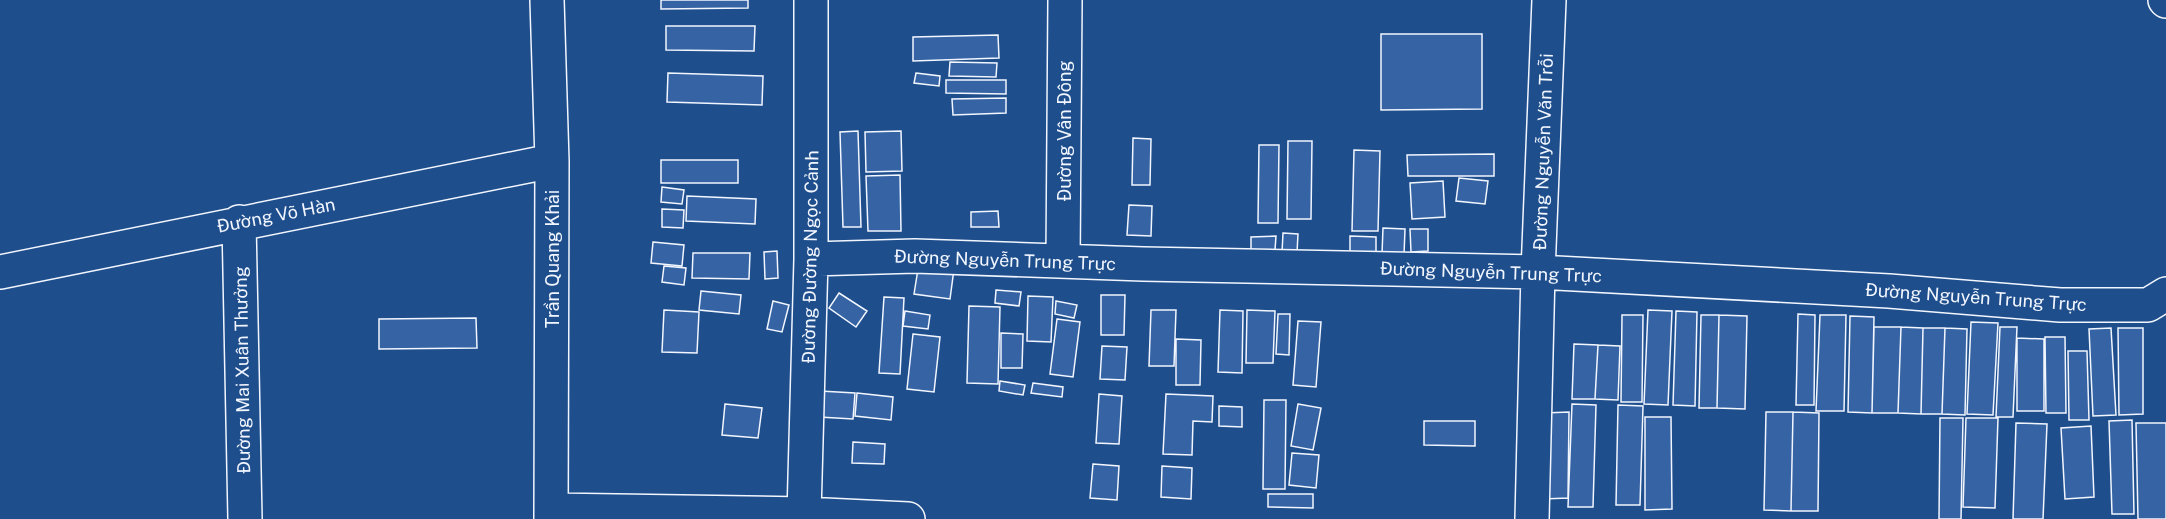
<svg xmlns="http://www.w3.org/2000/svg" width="2166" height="519" font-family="'Public Sans',sans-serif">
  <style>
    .building { fill: #3563a3; stroke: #f2f6ff; stroke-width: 1.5 }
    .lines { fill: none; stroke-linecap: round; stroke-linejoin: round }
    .minor-casing { stroke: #f2f6ff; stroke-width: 36 }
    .minor { stroke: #1f4e8c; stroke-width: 33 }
    .labels { text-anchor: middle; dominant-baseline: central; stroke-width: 4.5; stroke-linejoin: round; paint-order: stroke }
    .street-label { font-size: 18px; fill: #f2f6ff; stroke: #1f4e8c }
  </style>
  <rect width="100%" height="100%" fill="#1f4e8c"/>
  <path class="building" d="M661,0H748V8L661,9Z
    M666,26H755L754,51L666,50Z
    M1381,34H1482V109L1381,110Z
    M998,35L999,58L913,61V37Z
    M950,62L997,63L996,77L949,76Z
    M668,73L763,76L762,105L667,102Z
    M916,73L940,76L939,86L914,83Z
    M946,80H1006V94L946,93Z
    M1006,98V113L953,115L952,99Z
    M858,131L861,227H843L840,132Z
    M901,131L902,171L866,172L865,132Z
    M1133,138L1151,139L1150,185H1132Z
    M1288,141H1312L1311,219H1287Z
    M1259,145H1279L1278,223H1258Z
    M1354,150L1380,151L1378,231H1352Z
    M1494,154V176H1408L1407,155Z
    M661,160H738V183H661Z
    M900,175L901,231H868L866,176Z
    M1459,178L1488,181L1485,204L1456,201Z
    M1443,181L1445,217L1412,219L1410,183Z
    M662,187L684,190L682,204L661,202Z
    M687,196L756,199L755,224L686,221Z
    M1129,205L1152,206L1151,236L1127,235Z
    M662,209L684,210L683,228L662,227Z
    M998,211L999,227H971V212Z
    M1383,228L1405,229L1404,255L1382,254Z
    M1410,229H1428V251L1411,252Z
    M1283,233L1298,234L1297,253L1282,252Z
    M1276,236L1275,250L1251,251V237Z
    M1350,236L1376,237V254L1350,253Z
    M653,242L684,245L682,266L651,263Z
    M777,251L778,278L765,279L764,252Z
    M693,253H750L749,279L692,278Z
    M919,263L954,269L950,299L914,294Z
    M664,266L686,268L684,285L662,282Z
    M996,290L1021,292L1019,306L995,303Z
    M701,291L741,295L739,314L699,310Z
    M839,293L867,311L856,327L829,308Z
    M1101,295H1125L1124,335H1101Z
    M1028,296L1053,297L1051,342L1027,341Z
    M884,297L904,298L900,374L879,373Z
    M773,301L789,305L782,332L767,329Z
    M1056,301L1077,305L1074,318L1055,314Z
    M969,306L1000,307L998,384L967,383Z
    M664,310L699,312L697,353L662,352Z
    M1151,310H1176L1174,366H1149Z
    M1220,310L1243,311L1242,373L1218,372Z
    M1247,310L1275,311L1273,363H1246Z
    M1648,310L1672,311L1668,405L1644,404Z
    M905,311L930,315L928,329L903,326Z
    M1676,311L1697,312L1695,406L1673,405Z
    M1278,314H1290L1289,355L1276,354Z
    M1798,314L1815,315L1814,405H1796Z
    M1622,315H1643L1642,402H1621Z
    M1701,315H1719L1717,408H1699Z
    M1719,315L1747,316L1745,409L1717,408Z
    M1820,315H1846L1844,411H1816Z
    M1850,316L1874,317L1872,413L1848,412Z
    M476,318L477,348L379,349V319Z
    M1057,319L1080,322L1073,377L1050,374Z
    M1298,321L1321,322L1316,387L1293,385Z
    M1971,322L1998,323L1993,415L1967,414Z
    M1874,327H1901L1898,413H1872Z
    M1901,327L1923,328L1921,414L1898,413Z
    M2000,327H2017L2013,417H1996Z
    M1923,328H1945L1942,414H1921Z
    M1945,328L1967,329L1965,415L1942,414Z
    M2111,328L2116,415L2093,416L2089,329Z
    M2118,328H2143V414L2119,415Z
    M1001,333L1023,334L1022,368H1001Z
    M913,334L940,337L934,392L907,389Z
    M2045,337H2065L2066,413H2046Z
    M2017,338L2044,339V411H2017Z
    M1176,339L1201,340L1200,385H1176Z
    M1574,344L1598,345L1595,399H1572Z
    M1598,345L1620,346L1618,400L1595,399Z
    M1102,346L1127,347L1125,380L1100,379Z
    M2068,351H2087L2089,420H2069Z
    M1000,381L1025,385L1023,395L999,391Z
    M1033,383L1063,387L1062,397L1031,393Z
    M820,391L855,393L853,419L819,417Z
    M857,393L893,397L891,420L855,416Z
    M1099,394L1122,396L1119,444L1096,443Z
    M1166,394L1213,396L1212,422L1193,421L1192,455L1163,454Z
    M1264,400H1286L1285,489H1263Z
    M725,404L762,408L758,438L722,435Z
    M1298,404L1321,408L1313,450L1291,446Z
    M1572,404L1596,405L1593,507H1568Z
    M1618,405L1643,406L1640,505H1616Z
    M1219,406L1242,407V427L1219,426Z
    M1569,412L1568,498L1543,499L1544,413Z
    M1766,412H1793L1791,511L1764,510Z
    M1793,412L1819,413L1818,511H1791Z
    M1645,417H1671L1672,509L1645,510Z
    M1940,418H1963L1961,519H1939Z
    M1966,418H1998L1995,508L1963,507Z
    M2132,420L2134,514H2112L2109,421Z
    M1424,421H1475V446L1424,445Z
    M2016,423L2047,424L2043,519H2013Z
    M2136,423H2166V519H2138Z
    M2091,426L2094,497L2065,499L2061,428Z
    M853,442L885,444L884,464L852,463Z
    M1292,453L1319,455L1316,488L1289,485Z
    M1093,464L1119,466L1117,500L1090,498Z
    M1162,466L1192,468L1191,499L1161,497Z
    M1268,494H1313V508L1268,507Z"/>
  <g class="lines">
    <g class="minor-casing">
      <path id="minor" d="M547,0L552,161L551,519
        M2165,0L2166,1
        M239,222L245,519
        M811,259L915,256L1143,264L1538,272L1889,291L2060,305H2148L2166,294
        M1063,261L1065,0
        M0,272L552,161
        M551,510L804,514L908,519
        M804,514L811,259V0
        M1532,519L1538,272L1549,0"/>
    </g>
    <use href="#minor" class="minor"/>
  </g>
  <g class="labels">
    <g class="street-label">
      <text transform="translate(1064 131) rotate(-90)">Đường Vân Đông</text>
      <text transform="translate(1543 152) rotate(-88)">Đường Nguyễn Văn Trỗi</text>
      <text transform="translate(276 215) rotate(-11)">Đường Võ Hàn</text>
      <text transform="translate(810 257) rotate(-89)">Đường Đường Ngọc Cảnh</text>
      <text transform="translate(552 259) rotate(-90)">Trần Quang Khải</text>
      <text transform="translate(1005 260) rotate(2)">Đường Nguyễn Trung Trực</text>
      <text transform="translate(1491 272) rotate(2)">Đường Nguyễn Trung Trực</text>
      <text transform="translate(1976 297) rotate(4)">Đường Nguyễn Trung Trực</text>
      <text transform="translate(242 370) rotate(-91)">Đường Mai Xuân Thưởng</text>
    </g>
  </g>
</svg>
